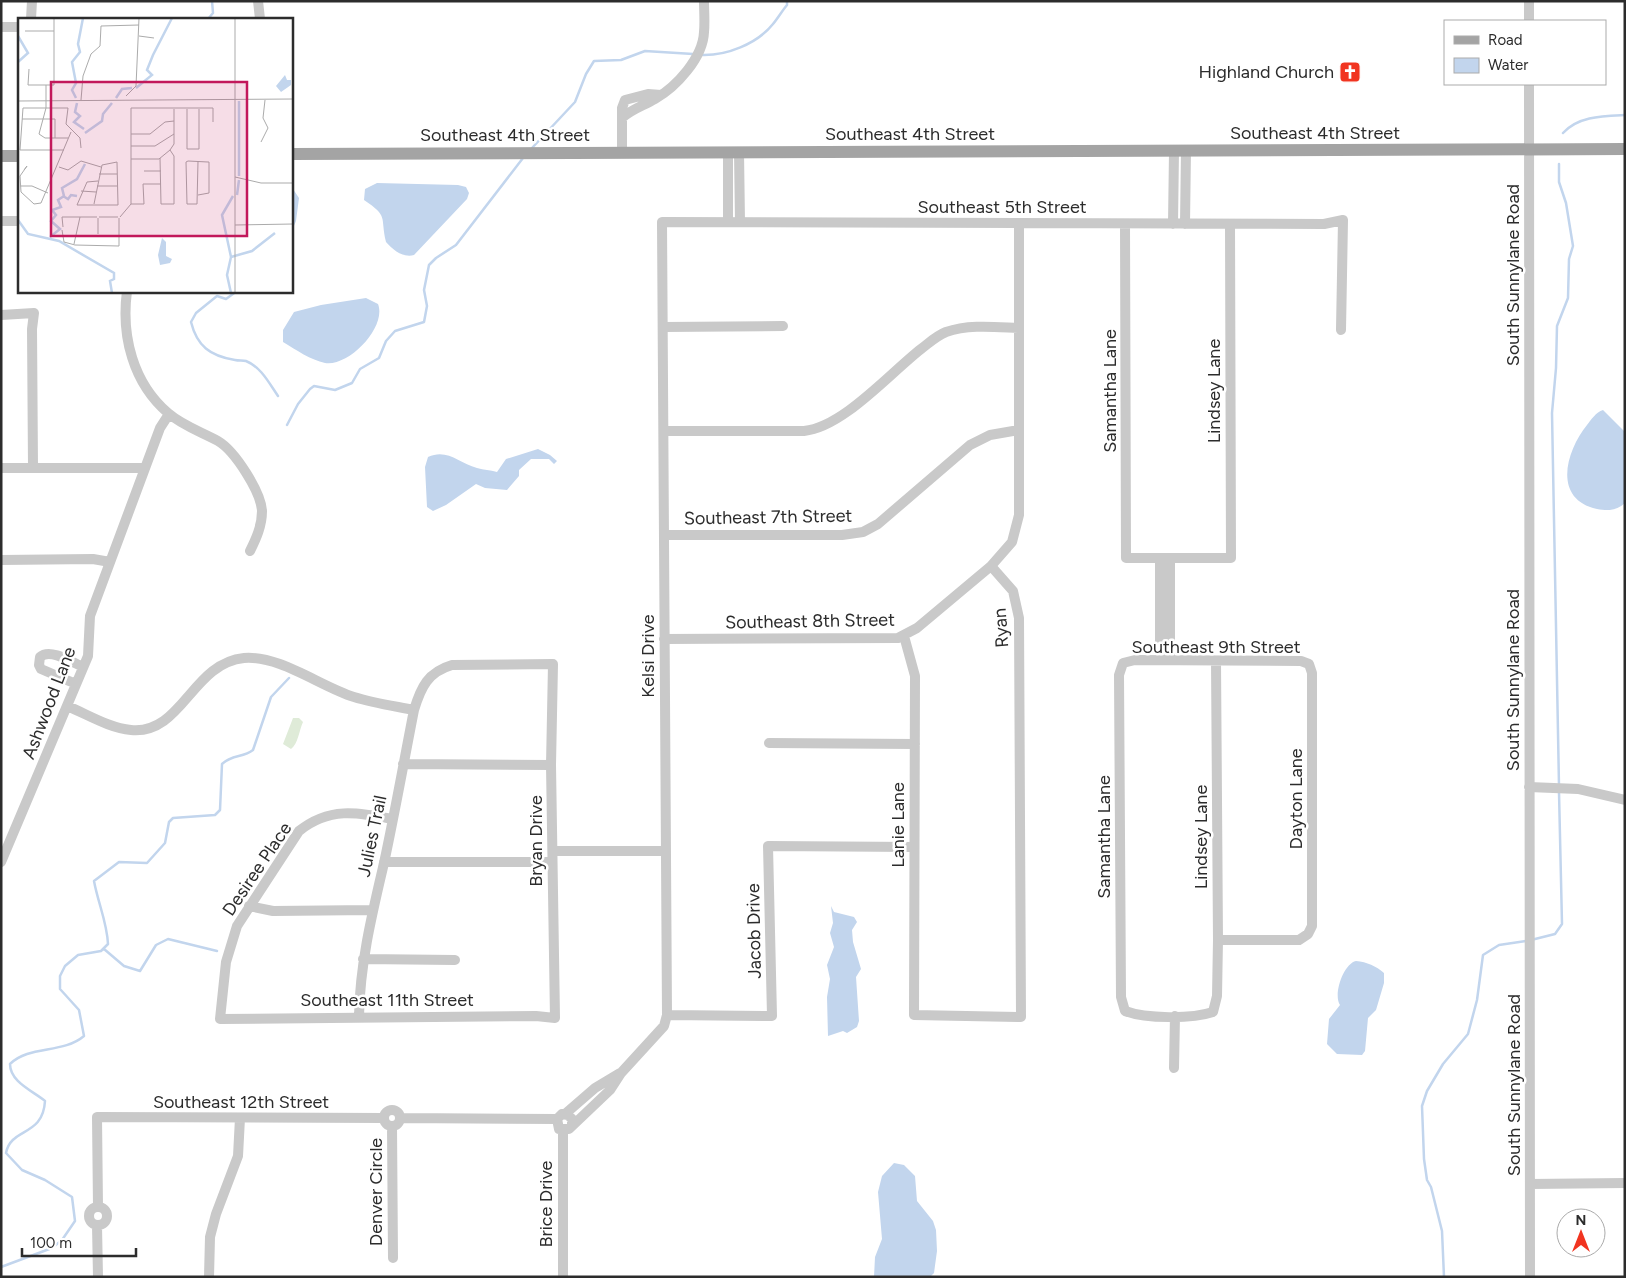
<svg xmlns="http://www.w3.org/2000/svg" width="1626" height="1278" font-family="Figtree,sans-serif">
  <style>
    .green { fill: #dfebd8 }
    .water { fill: #c2d5ed }
    .lines { fill: none; stroke-linecap: round; stroke-linejoin: round }
    .stream { stroke: #c2d5ed; stroke-width: 2.5 }
    .minor { stroke: #c9c9c9; stroke-width: 10 }
    .major { stroke: #a4a4a4; stroke-width: 12 }
    .labels { text-anchor: middle; dominant-baseline: central; stroke-width: 5; stroke-linejoin: round; paint-order: stroke }
    .poi-label { font-size: 18px; fill: #2c2c2c; stroke: #fff; text-anchor: end }
    .street-label { font-size: 18px; fill: #2c2c2c; stroke: #fff }
    .inset-river { fill: none; stroke: #c2d5ed; stroke-width: 2.5 }
    .inset-road { fill: none; stroke: #ababab; stroke-width: 1 }
    .view { fill: #c2185b; fill-opacity: 0.15; stroke: #c2185b; stroke-width: 2.5 }
    .inset-edge { fill: none; stroke: #2c2c2c; stroke-width: 2.5 }
  </style>
  <rect width="100%" height="100%" fill="#fff"/>
  <path class="green" d="M293,718H299L303,722C299,731 298,744 291,749L283,744Z"/>
  <path class="water" d="M377,183L458,185L466,187L469,193L467,199L414,255C403,258 393,250 386,242C380,216 389,217 364,200L365,189Z
    M291,186L299,198L296,221L291,233Z
    M366,298L378,304C387,327 349,367 325,363C311,360 296,350 283,342V330L294,312L321,305Z
    M1603,410L1625,432V503C1616,511 1608,511 1597,509C1552,499 1566,451 1587,425C1591,420 1596,412 1603,410Z
    M538,449L550,455L557,461L554,464L549,459H531L519,470V476L507,490L485,488L476,484L446,505L433,511L427,507L425,467L428,457C447,448 459,463 477,468C484,470 490,470 497,472L506,459Z
    M831,906L834,912L854,917L857,922L852,930L853,942L861,969L856,977L859,1021L857,1027L847,1033L843,1031L828,1036L827,997L830,979L827,965L834,947L830,933L833,923Z
    M1356,961C1367,962 1376,966 1384,973V983L1376,1010L1368,1018L1365,1051L1362,1055L1337,1054L1327,1044L1329,1019L1340,1005C1333,995 1343,964 1356,961Z
    M894,1163L904,1165L915,1176L917,1201L933,1221L936,1230L937,1251L934,1273L930,1277H874L875,1257L882,1239L878,1192L882,1176Z"/>
  <g class="lines">
    <path class="stream" d="M208,19L213,13L212,1
      M701,55C726,56 757,44 773,24C778,18 782,11 787,5V1
      M1563,133C1578,116 1603,116 1625,115
      M532,148L575,102L586,74L594,61L621,60L645,51L693,54
      M237,291L226,299L217,296L196,313L191,322C197,346 210,356 235,360C239,361 243,360 246,361C261,367 269,383 278,396
      M287,425L298,404L310,389L314,386L335,390L352,383L360,369L379,358L386,341L395,331L424,322L427,306L424,290L429,265L436,258L456,245L523,158
      M1559,786L1552,413L1556,368L1557,326L1568,298L1569,259L1573,246L1566,203L1559,182V164
      M1531,940L1555,934L1562,924L1559,792
      M104,949L124,966L140,971L156,945L168,939L217,951
      M1,1267L52,1248L62,1240L75,1221L72,1197L45,1180L22,1170L6,1153C11,1127 43,1137 45,1101C33,1091 10,1082 10,1064C29,1045 63,1054 84,1036L79,1010L60,989V976L65,966L78,955L101,951L108,944C107,922 98,903 94,881L119,862L147,863L165,843L169,822L173,818L215,815L220,810L222,764C232,754 243,758 253,750L271,697L289,678
      M1444,1277L1442,1231L1431,1187L1427,1180L1424,1159L1422,1106L1427,1091L1443,1064L1468,1034L1477,1000L1483,955L1499,945L1526,941"/>
    <path class="minor" d="M258,1L260,19
      M1529,1V21
      M31,19L32,1
      M1,27H19
      M1529,84L1530,1277
      M622,118C632,109 643,106 655,99C676,87 703,58 704,32C705,22 704,11 704,1
      M622,152V108L625,100L648,94L661,95
      M728,152V222
      M739,152L740,222
      M1,221H19
      M1125,224L1126,558H1231L1230,224
      M1173,224L1174,151
      M1185,224L1186,150
      M127,291C121,336 133,383 168,413C183,426 202,432 218,441C235,451 261,492 262,511C262,526 256,539 250,551
      M1,315L34,313L32,329L33,467
      M664,327L783,326
      M664,431H804C843,427 889,374 921,349C929,343 936,336 946,332C969,324 995,327 1018,328
      M1,468H145
      M664,535H842L863,532L878,524L970,445L990,435L1019,430
      M1170,558V660
      M1,560L93,559L110,562
      M904,636L915,676L914,1015L1021,1017L1019,618L1013,591L991,566L1012,542L1019,515V224
      M664,639L898,638L917,628L991,566
      M1160,660V558
      M1216,661L1218,940L1217,996L1213,1012C1192,1019 1146,1019 1125,1011L1121,997L1119,675L1123,663L1135,660L1301,661L1309,664L1312,673V926L1308,934L1299,940H1218
      M76,684L41,669L39,665L40,657C50,648 72,662 83,667
      M67,706C87,714 109,728 131,730C182,735 192,663 244,658C280,655 321,687 354,697C373,703 394,706 414,710
      M769,743L915,744
      M403,764L551,765
      M1529,787L1578,789L1625,800
      M553,851H665
      M1,862L88,656L90,616L160,428L169,414
      M384,862H552
      M249,906L273,911L372,910
      M363,959L455,960
      M667,1015L772,1016L768,846L914,847
      M359,1016C360,963 372,914 384,863C395,812 404,761 414,710C421,687 428,672 452,665L553,664L551,765L555,1018L536,1016L220,1019L226,962L237,926L299,831C329,807 357,812 392,819
      M1174,1068L1175,1016
      M384 1118a8 8 0 1 1 16 0a8 8 0 1 1-16 0Z
      M565,1114L595,1088L620,1073
      M400,1118L557,1119
      M572,1124V1119L568,1115L562,1114L557,1119L559,1129H569L610,1090L621,1073L664,1026L667,1015L662,222L1324,224L1343,220L1341,330
      M392,1126L393,1258
      M1530,1184L1625,1183
      M98,1207L97,1117L384,1118
      M89 1216a9 9 0 1 1 18 0a9 9 0 1 1-18 0Z
      M97,1225L98,1277
      M209,1277L210,1237L216,1214L238,1156L240,1118
      M563,1277V1131"/>
    <path class="major" d="M291,154L1625,149
      M1,156H19"/>
  </g>
  <defs>
    <g id="church-square" transform="scale(1.125)"><rect x="-9" y="-9" width="18" height="18" rx="4" fill="#f13420" stroke="#fff"/><path d="M-1.2-6h2.4v3.5h3.3v2.4h-3.3V6h-2.4V-.1h-3.3v-2.4h3.3Z" fill="#fff"/></g>
  </defs>
  <g fill-rule="evenodd">
    <use href="#church-square" x="1350" y="72"/>
  </g>
  <g class="labels">
    <g class="poi-label">
      <text x="1334" y="72">Highland Church</text>
    </g>
    <g class="street-label">
      <text x="1315" y="133">Southeast 4th Street</text>
      <text x="910" y="134">Southeast 4th Street</text>
      <text x="505" y="135">Southeast 4th Street</text>
      <text x="1002" y="207">Southeast 5th Street</text>
      <text transform="translate(1513 275) rotate(-90)">South Sunnylane Road</text>
      <text transform="translate(1110 391) rotate(-90)">Samantha Lane</text>
      <text transform="translate(1214 391) rotate(-90)">Lindsey Lane</text>
      <text transform="translate(768 517) rotate(-1)">Southeast 7th Street</text>
      <text transform="translate(810 621) rotate(-1)">Southeast 8th Street</text>
      <text transform="translate(1001 628) rotate(-94)">Ryan</text>
      <text x="1216" y="647">Southeast 9th Street</text>
      <text transform="translate(648 656) rotate(-90)">Kelsi Drive</text>
      <text transform="translate(1513 680) rotate(-90)">South Sunnylane Road</text>
      <text transform="translate(49 703) rotate(-69)">Ashwood Lane</text>
      <text transform="translate(1296 799) rotate(-90)">Dayton Lane</text>
      <text transform="translate(898 825) rotate(-90)">Lanie Lane</text>
      <text transform="translate(372 836) rotate(-78)">Julies Trail</text>
      <text transform="translate(1104 837) rotate(-90)">Samantha Lane</text>
      <text transform="translate(1201 837) rotate(-90)">Lindsey Lane</text>
      <text transform="translate(536 841) rotate(-90)">Bryan Drive</text>
      <text transform="translate(257 869) rotate(-56)">Desiree Place</text>
      <text transform="translate(754 931) rotate(-91)">Jacob Drive</text>
      <text x="387" y="1000">Southeast 11th Street</text>
      <text transform="translate(1514 1085) rotate(-90)">South Sunnylane Road</text>
      <text x="241" y="1102">Southeast 12th Street</text>
      <text transform="translate(376 1192) rotate(-90)">Denver Circle</text>
      <text transform="translate(546 1204) rotate(-90)">Brice Drive</text>
    </g>
  </g>
  <g transform="translate(18 18)">
    <rect width="275" height="275" fill="#fff"/>
    <path d="M267,57L269,62H273V67L263,74L258,68ZM144,220L148,224V238L154,241L152,245L142,247L140,237Z" fill="#c2d5ed"/>
    <path class="inset-river" d="M0,18L10,35L0,44M118,70L134,57L129,52L135,37L154,0M58,80L54,72L58,65L54,44L62,34L60,26L65,0M98,80L104,71L114,70M59,85L57,94L62,98L56,104L66,111M67,115L84,103L85,96L94,85M221,158V83M219,177L221,162M45,178L50,181L53,177L59,178M0,202L10,216L41,223L96,255V261L92,263L94,275M32,219L42,211L33,203L38,197L34,192L43,189L40,182L46,178L44,170L59,161L67,146M213,239L234,233L257,215M213,275L209,257L213,239L204,197L215,178"/>
    <path class="inset-road" d="M217,0V275M83,8L121,7M7,13H36M121,18L136,20M11,51L10,67H36V0M28,67V90L21,116L27,120H50M108,78L118,68L121,0M63,82L65,58L73,36L82,28L83,8M0,83L275,81M169,91V131H181V91M4,101H37V120M113,116H132L147,104L156,103M243,124L250,110L245,100L247,82M113,128H137L156,116M46,132H2L5,90H50L48,106L62,120L63,130M142,140L143,186H156V138L152,132L156,126V91M113,141H141L152,132M180,143L179,186H169L168,144L170,143L190,144H191V175L180,177M41,149L50,152L63,143L83,149M6,152L9,148L2,158L3,174L16,186L23,185L53,114M126,153H143M81,156H99M217,159L243,165H275M2,168H14L30,175M79,168H99M63,173L78,174M76,186L84,147L99,144L100,187H59L69,164L80,163M113,186H126L125,166H143M81,199H100M102,199L113,186V90H195V104M80,200V216M217,207L275,206M45,209L44,199H79M44,212L46,224L57,227M56,226L62,199M57,227L101,228V200"/>
    <path class="view" d="M33,64H229V218H33Z"/>
    <rect width="275" height="275" class="inset-edge"/>
  </g>
  <rect width="1626" height="1278" fill="none" stroke="#2c2c2c" stroke-width="5"/>
  <rect x="1444" y="20" width="162" height="65" fill="#ffffff" stroke="#ababab"/>
  <rect x="1454" y="36" width="25" height="8" fill="#a4a4a4" stroke="#ababab"/>
  <text x="1488" y="45" font-size="15" fill="#2c2c2c">Road</text>
  <rect x="1454" y="58" width="25" height="15" fill="#c2d5ed" stroke="#ababab"/>
  <text x="1488" y="70" font-size="15" fill="#2c2c2c">Water</text>
  <g transform="translate(1581 1233)"><circle r="24" fill="#ffffff" stroke="#ababab"/>
  <path d="M0-4L9 19L0 12L-9 19Z" fill="#f13420"/>
  <text y="-8" font-size="14" font-weight="bold" text-anchor="middle" fill="#2c2c2c">N</text>
  </g>
  <path d="M22 1248v8h114v-8" fill="none" stroke="#2c2c2c" stroke-width="2.5"/>
  <text x="30" y="1248" font-size="15" fill="#2c2c2c" stroke="#ffffff" stroke-width="4" paint-order="stroke">100 m</text>
</svg>
